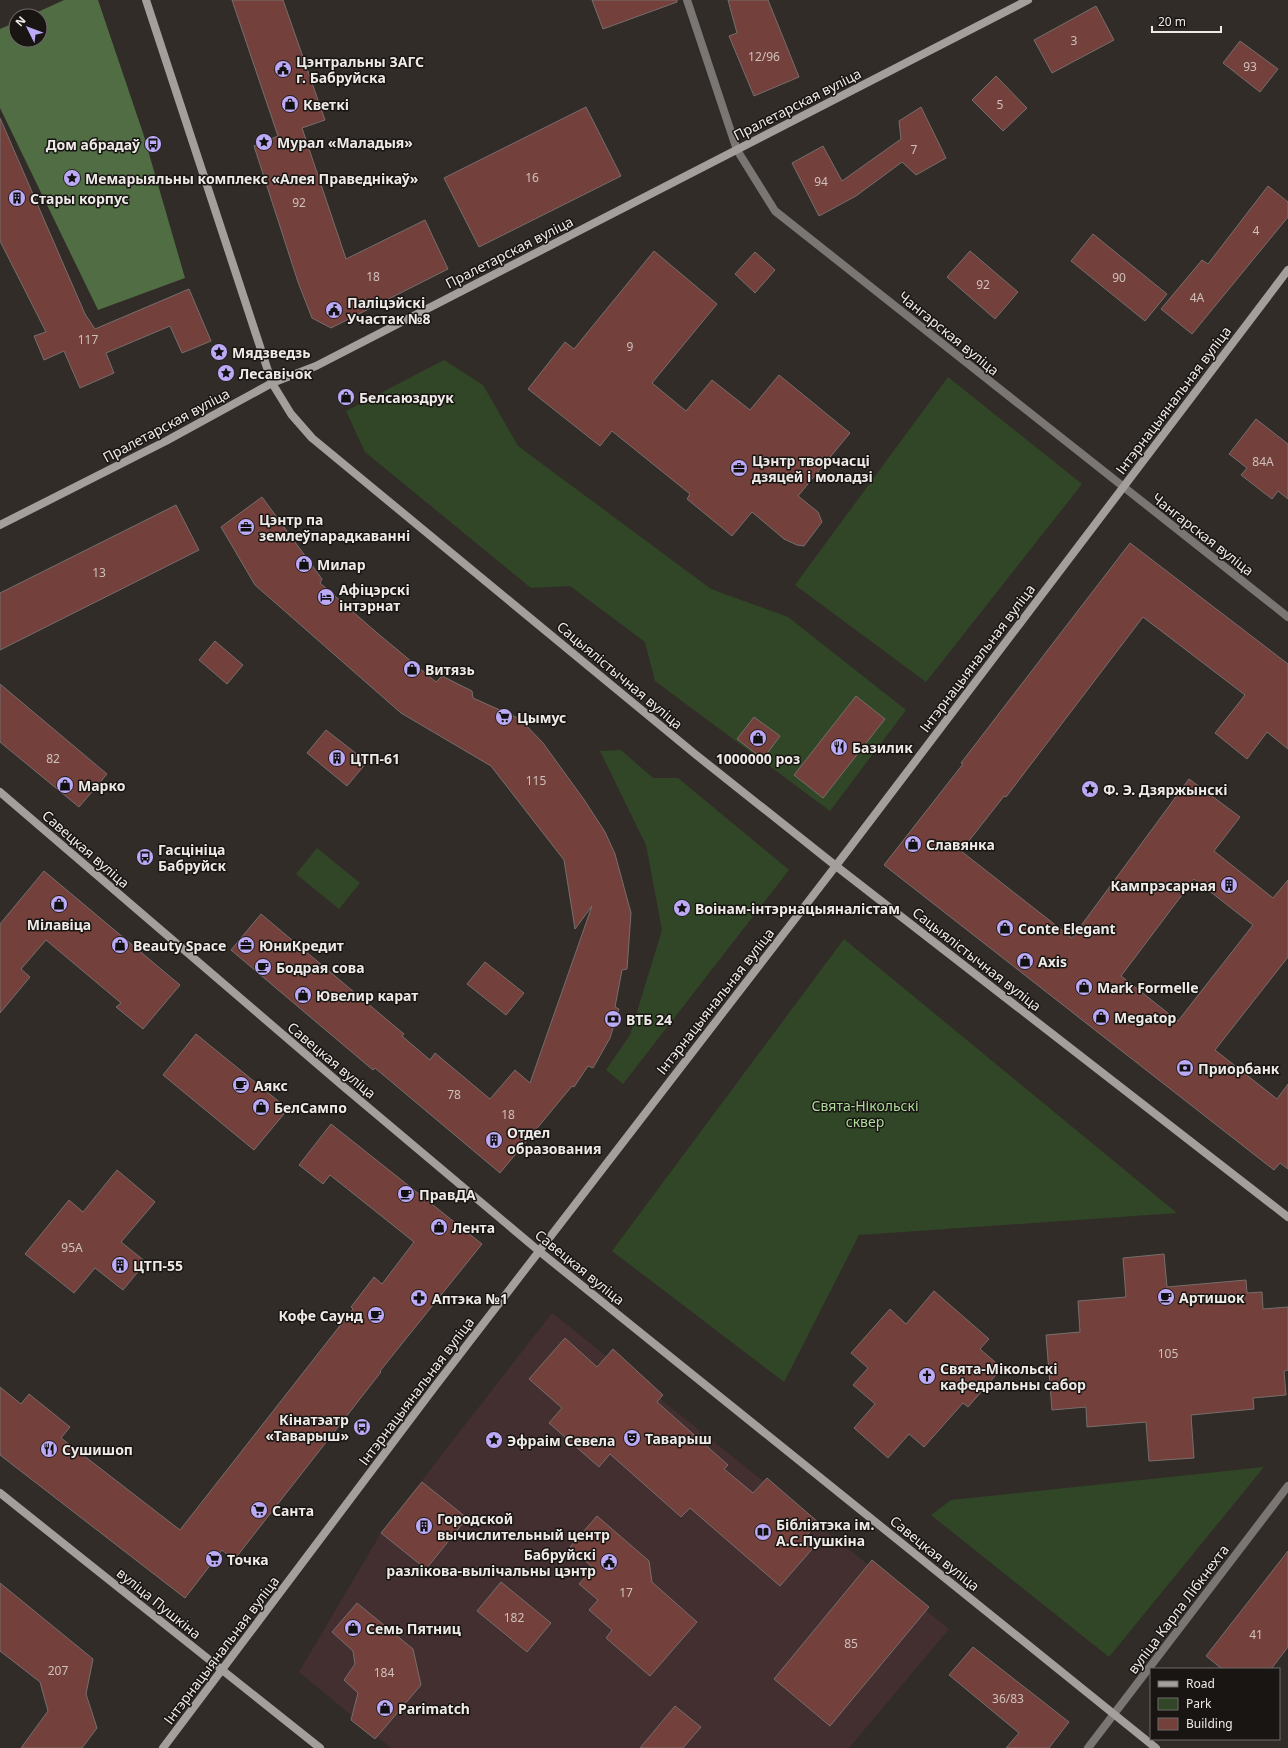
<svg xmlns="http://www.w3.org/2000/svg" width="1288" height="1748" font-family="'Noto Sans',sans-serif">
  <style>
    .commercial { fill: #432f2f }
    .green { fill: #304626 }
    .forest { fill: #506d44 }
    .building { fill: #73403b; stroke: #766e6d; fill-rule: evenodd }
    .lines { fill: none; stroke-linecap: round; stroke-linejoin: round }
    .street { stroke: #797674; stroke-width: 8 }
    .secondary { stroke: #a49f9c; stroke-width: 8 }
    .labels { text-anchor: middle; dominant-baseline: central; stroke-width: 3; stroke-linejoin: round; paint-order: stroke }
    .number-label { font-size: 12px; fill: #cfc0bd }
    .poi-label { font-size: 14px; font-weight: bold; fill: #eeeae8; stroke: #181513; text-anchor: start }
    .street-label { font-size: 14px; fill: #eeeae8; stroke: #181513 }
    .park-label { font-size: 14px; fill: #acda98; stroke: #181513 }
  </style>
  <rect width="100%" height="100%" fill="#322c28"/>
  <path class="commercial" d="M552,1313L949,1629L849,1748H391L299,1672L381,1533Z"/>
  <path class="green" d="M444,360L483,385L518,446L711,589L788,617L906,710L830,811L655,681L645,642L570,586L531,588L365,452L346,411Z
    M948,377L1082,484L926,682L795,585Z
    M621,750L653,778H678L789,870L623,1084L606,1070L630,1035L662,930L646,845L600,751Z
    M317,848L360,883L339,909L296,874Z
    M844,939L1177,1213L859,1235L784,1382L612,1251Z
    M1264,1467L1109,1657L931,1515L951,1500Z"/>
  <path class="forest" d="M64,0H98L143,133L185,278L98,310L0,108V29L16,22V40H40V16H29Z"/>
  <path class="building" d="M232,0H283L325,120L302,128L346,259L425,220L448,269L331,328L312,318L298,282L254,146L278,136Z
    M592,0H677V2L603,29Z
    M728,0H768L799,77L754,96L729,36L737,33Z
    M1096,6L1114,40L1052,73L1034,40Z
    M1240,41L1278,69L1260,92L1223,63Z
    M996,76L1027,108L1003,131L972,100Z
    M586,107L621,176L479,247L444,178Z
    M921,107L946,158L916,175L902,162L856,196L819,216L792,163L823,146L842,181L901,139L899,121Z
    M0,118L85,314L95,329L189,289L211,341L182,353L170,326L106,353L114,373L80,388L64,351L44,360L34,336L46,332L0,241Z
    M1268,186L1288,202V217L1192,334L1161,309L1202,260L1208,264Z
    M1093,234L1167,294L1145,321L1071,261Z
    M654,251L717,304L652,383L686,411L712,380L750,410L779,375L850,433L798,496L818,512L822,522L804,546L797,545L784,539L752,512L732,536L687,499L690,494L612,431L600,446L528,389L565,342L574,349Z
    M970,251L1018,292L995,319L947,277Z
    M755,252L775,270L755,293L735,274Z
    M1256,419L1288,444V499L1278,491L1272,499L1241,475L1247,468L1229,454Z
    M262,497L322,579L320,583L376,632L436,682L442,676L472,691L473,698L520,719L543,743L585,801L605,832L615,854L631,913L627,969L622,970L615,1007L619,1009L610,1038L593,1068L588,1066L574,1087L572,1086L500,1173L375,1068L373,1070L231,950L261,914L404,1034L402,1036L430,1060L435,1053L490,1099L515,1070L530,1083L592,906L575,929L564,860L491,766L401,713L255,585L221,527Z
    M176,505L199,550L0,650V593Z
    M1130,543L1288,664V749L1267,732L1247,759L1215,733L1245,695L1143,617L1006,797L1004,796L961,851L1072,938L1189,779L1240,817L1214,851L1273,898L1288,880V957L1215,1050L1277,1099L1288,1084V1169L1280,1163L1274,1170L884,865L963,764L961,763ZM1194,879L1253,925L1178,1021L1121,976Z
    M215,641L243,665L227,684L199,660Z
    M0,684L107,774L79,807L0,742Z
    M856,696L885,719L823,798L794,775Z
    M754,717L780,736L763,759L737,739Z
    M326,730L367,762L347,786L307,753Z
    M44,871L180,985L143,1029L116,1007L121,1003L46,940L21,969L30,977L0,1013V924Z
    M485,962L524,993L506,1015L467,984Z
    M196,1034L288,1109L254,1150L163,1075Z
    M331,1124L482,1244L380,1371L381,1372L234,1560L222,1550L185,1598L0,1455V1387L21,1404L29,1394L70,1427L61,1438L180,1530L353,1309L351,1307L374,1277L382,1284L414,1242L330,1175L323,1184L299,1165Z
    M117,1170L155,1202L121,1242L146,1262L123,1290L95,1268L74,1293L25,1254L69,1200L83,1212Z
    M1164,1254L1167,1287L1246,1280L1247,1293L1262,1292L1263,1309L1288,1307V1370L1284,1371L1286,1395L1253,1398L1254,1409L1191,1415L1194,1458L1149,1461L1146,1422L1087,1427L1086,1407L1052,1410L1046,1335L1080,1332L1078,1301L1126,1297L1123,1258Z
    M934,1291L989,1339L980,1349L1002,1368L968,1407L963,1403L924,1447L909,1434L888,1458L854,1428L875,1404L853,1385L868,1368L851,1353L890,1309L906,1324Z
    M565,1338L597,1367L613,1349L663,1395L657,1402L728,1465L724,1469L753,1493L767,1478L818,1522L803,1540L813,1548L780,1586L690,1508L681,1517L610,1454L599,1467L549,1423L562,1408L529,1379Z
    M422,1482L467,1518L426,1569L381,1533Z
    M597,1516L649,1561L652,1582L697,1622L650,1676L606,1638L612,1630L589,1610L598,1600L579,1584L593,1568L570,1547Z
    M1288,1551V1647L1271,1669H1222L1206,1656Z
    M872,1560L929,1607L830,1726L774,1679Z
    M501,1582L551,1623L527,1652L477,1611Z
    M0,1583L93,1659L86,1694L97,1728L82,1748H21L48,1711L40,1682L0,1651Z
    M357,1603L413,1649L421,1685L375,1739L351,1720L358,1693L344,1680L355,1664L353,1651L332,1632Z
    M973,1647L1069,1722L1049,1748H1006L1019,1733L949,1675Z
    M675,1706L701,1727L683,1748H640Z"/>
  <g class="lines">
    <path class="street" d="M687,0L737,150L775,211L1288,617
      M1088,1748L1288,1486"/>
    <path class="secondary" d="M146,0L272,383L291,414L312,438L695,754L836,866L1288,1217
      M0,525L166,441L272,383L316,366L1028,0
      M0,792L344,1087L539,1251L1156,1748
      M0,1493L320,1748
      M163,1748L433,1389L848,850L1288,270"/>
  </g>
  <defs>
    <g id="civic-disc" transform="scale(0.9)"><circle r="9.5" fill="#bcaaf6" stroke="#181513"/><path d="M-.6-6.5H3V-4.5H.6V-3L4-1V1h2V6H-6V1h2V-1L-.6-3ZM-1.2 2.5V6h2.4V2.5Z" fill="#111"/></g>
    <g id="shop-disc" transform="scale(0.9)"><circle r="9.5" fill="#bcaaf6" stroke="#181513"/><path d="M-5-2.5h2.3a2.7 3.5 0 0 1 5.4 0H5L5.5 6h-11ZM-1.5-2.5h3a1.5 2.3 0 0 0-3 0Z" fill="#111"/></g>
    <g id="sight-disc" transform="scale(0.9)"><circle r="9.5" fill="#bcaaf6" stroke="#181513"/><path d="M0-6L1.8-2.2L6-1.7L2.9 1.2L3.7 5.4L0 3.3L-3.7 5.4L-2.9 1.2L-6-1.7L-1.8-2.2Z" fill="#111"/></g>
    <g id="bus-disc" transform="scale(0.9)"><circle r="9.5" fill="#bcaaf6" stroke="#181513"/><path d="M-5-6H5V4H4V6H2V4H-2V6H-4V4H-5ZM-3.5-4V0h7V-4ZM-3.5 1.2v1.5H-2V1.2ZM2 1.2v1.5H3.5V1.2Z" fill="#111"/></g>
    <g id="building-disc" transform="scale(0.9)"><circle r="9.5" fill="#bcaaf6" stroke="#181513"/><path d="M-4-6H4V6H1V3H-1V6H-4ZM-2.5-4.3h1.7v1.8h-1.7ZM.8-4.3h1.7v1.8H.8ZM-2.5-1h1.7V.8h-1.7ZM.8-1h1.7V.8H.8Z" fill="#111"/></g>
    <g id="office-disc" transform="scale(0.9)"><circle r="9.5" fill="#bcaaf6" stroke="#181513"/><path d="M-6-3h4V-5.5h4V-3h4V5H-6ZM-1-4.5V-3h2v-1.5ZM-6 0V1H6V0Z" fill="#111"/></g>
    <g id="hotel-disc" transform="scale(0.9)"><circle r="9.5" fill="#bcaaf6" stroke="#181513"/><path d="M-6-4.5h1.5V1H6V5H4.5V3h-9V5H-6ZM-4 0a1.8 1.8 0 1 1 3.6 0ZM.5 0V-2.5h3Q6-2.5 6 0Z" fill="#111"/></g>
    <g id="supermarket-disc" transform="scale(0.9)"><circle r="9.5" fill="#bcaaf6" stroke="#181513"/><path d="M-6-5.5h2.5l.6 2H6L4.5 2H-2.5L-4.4-4H-6ZM-1.5 3.2a1.3 1.3 0 1 0 .1 0ZM3 3.2a1.3 1.3 0 1 0 .1 0Z" fill="#111"/></g>
    <g id="restaurant-disc" transform="scale(0.9)"><circle r="9.5" fill="#bcaaf6" stroke="#181513"/><path d="M-5-6h1v4h1v-4h1v4h1v-4h1v5L-1.5 .5V6h-2V.5L-5-1ZM5-6V6H3V1.5H1.5Q1.5-4 5-6Z" fill="#111"/></g>
    <g id="cafe-disc" transform="scale(0.9)"><circle r="9.5" fill="#bcaaf6" stroke="#181513"/><path d="M-5.5-4.5H6V0H3Q3 3.5 0 3.5H-2.5Q-5.5 3.5-5.5 0ZM3-3.2v2h1.7v-2ZM-6 4.5H4V6H-6Z" fill="#111"/></g>
    <g id="bank-disc" transform="scale(0.9)"><circle r="9.5" fill="#bcaaf6" stroke="#181513"/><path d="M-6-4H6V4H-6ZM0-2.3a2.3 2.3 0 1 0 0 4.6a2.3 2.3 0 1 0 0-4.6Z" fill="#111"/></g>
    <g id="pharmacy-disc" transform="scale(0.9)"><circle r="9.5" fill="#bcaaf6" stroke="#181513"/><path d="M-2-6h4v4h4v4h-4v4h-4v-4h-4v-4h4Z" fill="#111"/></g>
    <g id="church-disc" transform="scale(0.9)"><circle r="9.5" fill="#bcaaf6" stroke="#181513"/><path d="M-1.2-6h2.4v3.5h3.3v2.4h-3.3V6h-2.4V-.1h-3.3v-2.4h3.3Z" fill="#111"/></g>
    <g id="theatre-disc" transform="scale(0.9)"><circle r="9.5" fill="#bcaaf6" stroke="#181513"/><path d="M-5-5.5Q0-4 5-5.5V0Q5 5 0 6Q-5 5-5 0ZM-3.3-2.5H-1v1.5H-3.3ZM1-2.5H3.3v1.5H1ZM-2.8 1Q0 5.5 2.8 1Z" fill="#111"/></g>
    <g id="library-disc" transform="scale(0.9)"><circle r="9.5" fill="#bcaaf6" stroke="#181513"/><path d="M-6-4Q-3-5.5-.7-3.5V5Q-3 3-6 4ZM6-4Q3-5.5 .7-3.5V5Q3 3 6 4Z" fill="#111"/></g>
  </defs>
  <g fill-rule="evenodd">
    <use href="#civic-disc" x="283" y="69"/>
    <use href="#shop-disc" x="290" y="104"/>
    <use href="#sight-disc" x="264" y="142"/>
    <use href="#bus-disc" x="153" y="144"/>
    <use href="#sight-disc" x="72" y="178"/>
    <use href="#building-disc" x="17" y="198"/>
    <use href="#civic-disc" x="334" y="310"/>
    <use href="#sight-disc" x="219" y="352"/>
    <use href="#sight-disc" x="226" y="373"/>
    <use href="#shop-disc" x="346" y="397"/>
    <use href="#office-disc" x="739" y="468"/>
    <use href="#office-disc" x="246" y="527"/>
    <use href="#shop-disc" x="304" y="564"/>
    <use href="#hotel-disc" x="326" y="597"/>
    <use href="#shop-disc" x="412" y="669"/>
    <use href="#supermarket-disc" x="504" y="717"/>
    <use href="#shop-disc" x="758" y="738"/>
    <use href="#restaurant-disc" x="839" y="747"/>
    <use href="#building-disc" x="337" y="758"/>
    <use href="#shop-disc" x="65" y="785"/>
    <use href="#sight-disc" x="1090" y="789"/>
    <use href="#shop-disc" x="913" y="844"/>
    <use href="#bus-disc" x="145" y="857"/>
    <use href="#building-disc" x="1229" y="885"/>
    <use href="#shop-disc" x="59" y="904"/>
    <use href="#sight-disc" x="682" y="908"/>
    <use href="#shop-disc" x="1005" y="928"/>
    <use href="#shop-disc" x="120" y="945"/>
    <use href="#office-disc" x="246" y="945"/>
    <use href="#shop-disc" x="1025" y="961"/>
    <use href="#cafe-disc" x="263" y="967"/>
    <use href="#shop-disc" x="1084" y="987"/>
    <use href="#shop-disc" x="303" y="995"/>
    <use href="#shop-disc" x="1101" y="1017"/>
    <use href="#bank-disc" x="613" y="1019"/>
    <use href="#bank-disc" x="1185" y="1068"/>
    <use href="#cafe-disc" x="241" y="1085"/>
    <use href="#shop-disc" x="261" y="1107"/>
    <use href="#building-disc" x="494" y="1140"/>
    <use href="#cafe-disc" x="406" y="1194"/>
    <use href="#shop-disc" x="439" y="1227"/>
    <use href="#building-disc" x="120" y="1265"/>
    <use href="#cafe-disc" x="1166" y="1297"/>
    <use href="#pharmacy-disc" x="419" y="1298"/>
    <use href="#cafe-disc" x="376" y="1315"/>
    <use href="#church-disc" x="927" y="1376"/>
    <use href="#bus-disc" x="362" y="1427"/>
    <use href="#theatre-disc" x="632" y="1438"/>
    <use href="#sight-disc" x="494" y="1440"/>
    <use href="#restaurant-disc" x="49" y="1449"/>
    <use href="#supermarket-disc" x="259" y="1510"/>
    <use href="#building-disc" x="424" y="1526"/>
    <use href="#library-disc" x="763" y="1532"/>
    <use href="#supermarket-disc" x="214" y="1559"/>
    <use href="#civic-disc" x="609" y="1562"/>
    <use href="#shop-disc" x="353" y="1628"/>
    <use href="#shop-disc" x="385" y="1708"/>
  </g>
  <g class="labels">
    <g class="number-label">
      <text x="1074" y="40">3</text>
      <text x="764" y="56">12/96</text>
      <text x="1250" y="66">93</text>
      <text x="1000" y="104">5</text>
      <text x="914" y="149">7</text>
      <text x="532" y="177">16</text>
      <text x="821" y="181">94</text>
      <text x="299" y="202">92</text>
      <text x="1256" y="230">4</text>
      <text x="373" y="276">18</text>
      <text x="1119" y="277">90</text>
      <text x="983" y="284">92</text>
      <text x="1197" y="297">4А</text>
      <text x="88" y="339">117</text>
      <text x="630" y="346">9</text>
      <text x="1263" y="461">84А</text>
      <text x="99" y="572">13</text>
      <text x="53" y="758">82</text>
      <text x="536" y="780">115</text>
      <text x="454" y="1094">78</text>
      <text x="508" y="1114">18</text>
      <text x="72" y="1247">95А</text>
      <text x="1168" y="1353">105</text>
      <text x="626" y="1592">17</text>
      <text x="514" y="1617">182</text>
      <text x="1256" y="1634">41</text>
      <text x="851" y="1643">85</text>
      <text x="58" y="1670">207</text>
      <text x="384" y="1672">184</text>
      <text x="1008" y="1698">36/83</text>
    </g>
    <g class="poi-label">
      <text x="296" y="61">Цэнтральны ЗАГС<tspan x="296" dy="16">г. Бабруйска</tspan></text>
      <text x="303" y="104">Кветкі</text>
      <text x="277" y="142">Мурал «Маладыя»</text>
      <text x="140" y="144" text-anchor="end">Дом абрадаў</text>
      <text x="85" y="178">Мемарыяльны комплекс «Алея Праведнікаў»</text>
      <text x="30" y="198">Стары корпус</text>
      <text x="347" y="302">Паліцэйскі<tspan x="347" dy="16">Участак №8</tspan></text>
      <text x="232" y="352">Мядзведзь</text>
      <text x="239" y="373">Лесавічок</text>
      <text x="359" y="397">Белсаюздрук</text>
      <text x="752" y="460">Цэнтр творчасці<tspan x="752" dy="16">дзяцей і моладзі</tspan></text>
      <text x="259" y="519">Цэнтр па<tspan x="259" dy="16">землеўпарадкаванні</tspan></text>
      <text x="317" y="564">Милар</text>
      <text x="339" y="589">Афіцэрскі<tspan x="339" dy="16">інтэрнат</tspan></text>
      <text x="425" y="669">Витязь</text>
      <text x="517" y="717">Цымус</text>
      <text x="852" y="747">Базилик</text>
      <text x="350" y="758">ЦТП-61</text>
      <text x="758" y="758" text-anchor="middle">1000000 роз</text>
      <text x="78" y="785">Марко</text>
      <text x="1103" y="789">Ф. Э. Дзяржынскі</text>
      <text x="926" y="844">Славянка</text>
      <text x="158" y="849">Гасцініца<tspan x="158" dy="16">Бабруйск</tspan></text>
      <text x="1216" y="885" text-anchor="end">Кампрэсарная</text>
      <text x="695" y="908">Воінам-інтэрнацыяналістам</text>
      <text x="59" y="924" text-anchor="middle">Мiлавiца</text>
      <text x="1018" y="928">Conte Elegant</text>
      <text x="133" y="945">Beauty Space</text>
      <text x="259" y="945">ЮниКредит</text>
      <text x="1038" y="961">Axis</text>
      <text x="276" y="967">Бодрая сова</text>
      <text x="1097" y="987">Mark Formelle</text>
      <text x="316" y="995">Ювелир карат</text>
      <text x="1114" y="1017">Megatop</text>
      <text x="626" y="1019">ВТБ 24</text>
      <text x="1198" y="1068">Приорбанк</text>
      <text x="254" y="1085">Аякс</text>
      <text x="274" y="1107">БелСампо</text>
      <text x="507" y="1132">Отдел<tspan x="507" dy="16">образования</tspan></text>
      <text x="419" y="1194">ПравДА</text>
      <text x="452" y="1227">Лента</text>
      <text x="133" y="1265">ЦТП-55</text>
      <text x="1179" y="1297">Артишок</text>
      <text x="432" y="1298">Аптэка №1</text>
      <text x="363" y="1315" text-anchor="end">Кофе Саунд</text>
      <text x="940" y="1368">Свята-Мікольскі<tspan x="940" dy="16">кафедральны сабор</tspan></text>
      <text x="349" y="1419" text-anchor="end">Кінатэатр<tspan x="349" dy="16">«Таварыш»</tspan></text>
      <text x="645" y="1438">Таварыш</text>
      <text x="507" y="1440">Эфраім Севела</text>
      <text x="62" y="1449">Сушишоп</text>
      <text x="272" y="1510">Санта</text>
      <text x="437" y="1518">Городской<tspan x="437" dy="16">вычислительный центр</tspan></text>
      <text x="776" y="1524">Бібліятэка ім.<tspan x="776" dy="16">А.С.Пушкіна</tspan></text>
      <text x="596" y="1554" text-anchor="end">Бабруйскі<tspan x="596" dy="16">разлікова-вылічальны цэнтр</tspan></text>
      <text x="227" y="1559">Точка</text>
      <text x="366" y="1628">Семь Пятниц</text>
      <text x="398" y="1708">Parimatch</text>
    </g>
    <g class="street-label">
      <text transform="translate(797 104) rotate(-27)">Пралетарская вуліца</text>
      <text transform="translate(509 252) rotate(-27)">Пралетарская вуліца</text>
      <text transform="translate(949 333) rotate(39)">Чангарская вуліца</text>
      <text transform="translate(1173 400) rotate(-53)">Інтэрнацыянальная вуліца</text>
      <text transform="translate(166 425) rotate(-28)">Пралетарская вуліца</text>
      <text transform="translate(1203 534) rotate(38)">Чангарская вуліца</text>
      <text transform="translate(977 658) rotate(-53)">Інтэрнацыянальная вуліца</text>
      <text transform="translate(620 675) rotate(40)">Сацыялістычная вуліца</text>
      <text transform="translate(86 849) rotate(41)">Савецкая вуліца</text>
      <text transform="translate(977 959) rotate(38)">Сацыялістычная вуліца</text>
      <text transform="translate(715 1001) rotate(-52)">Інтэрнацыянальная вуліца</text>
      <text transform="translate(332 1060) rotate(40)">Савецкая вуліца</text>
      <text transform="translate(580 1267) rotate(39)">Савецкая вуліца</text>
      <text transform="translate(416 1391) rotate(-53)">Інтэрнацыянальная вуліца</text>
      <text transform="translate(935 1553) rotate(39)">Савецкая вуліца</text>
      <text transform="translate(159 1603) rotate(39)">вуліца Пушкіна</text>
      <text transform="translate(1178 1609) rotate(-53)">вуліца Карла Лібкнехта</text>
      <text transform="translate(221 1650) rotate(-53)">Інтэрнацыянальная вуліца</text>
    </g>
    <g class="park-label">
      <text x="865" y="1105">Свята-Нікольскі<tspan x="865" dy="16">сквер</tspan></text>
    </g>
  </g>
  <rect x="1150" y="1668" width="130" height="72" fill="#181513" stroke="#6e6a68"/>
  <rect x="1158" y="1681" width="20" height="6" fill="#a49f9c" stroke="#6e6a68"/>
  <text x="1186" y="1688" font-size="12" fill="#eeeae8">Road</text>
  <rect x="1158" y="1698" width="20" height="12" fill="#304626" stroke="#6e6a68"/>
  <text x="1186" y="1708" font-size="12" fill="#eeeae8">Park</text>
  <rect x="1158" y="1718" width="20" height="12" fill="#73403b" stroke="#6e6a68"/>
  <text x="1186" y="1728" font-size="12" fill="#eeeae8">Building</text>
  <g transform="translate(28 28) rotate(312)"><circle r="19" fill="#181513" stroke="#6e6a68"/>
  <path d="M0-3L7 15L0 10L-7 15Z" fill="#bcaaf6"/>
  <text y="-6" font-size="11" font-weight="bold" text-anchor="middle" fill="#eeeae8">N</text>
  </g>
  <path d="M1152 26v6h69v-6" fill="none" stroke="#eeeae8" stroke-width="2"/>
  <text x="1158" y="26" font-size="12" fill="#eeeae8" stroke="#181513" stroke-width="3" paint-order="stroke">20 m</text>
</svg>
